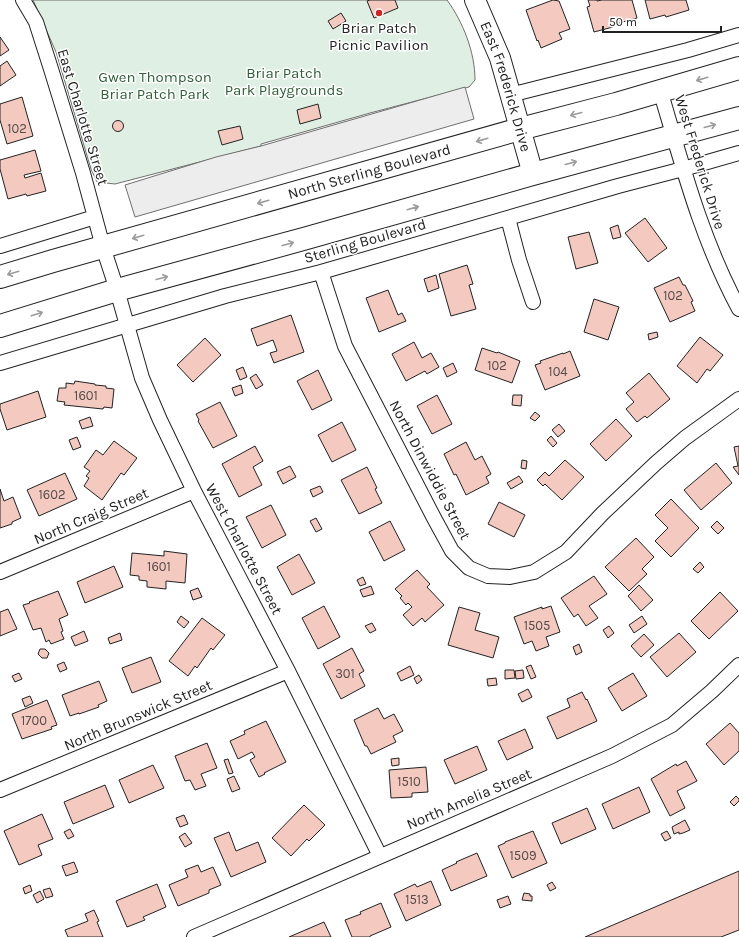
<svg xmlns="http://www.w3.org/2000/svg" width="739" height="937" font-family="Karla,sans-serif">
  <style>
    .green { fill: #e0efe3; stroke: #6f6f6f }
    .parking { fill: #ededed; stroke: #6f6f6f }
    .building { fill: #f3c9c0; stroke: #222 }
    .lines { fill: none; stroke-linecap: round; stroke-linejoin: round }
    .street-casing { stroke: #222; stroke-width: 16 }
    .secondary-casing { stroke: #222; stroke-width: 22 }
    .primary-casing { stroke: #222; stroke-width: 24 }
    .street { stroke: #fff; stroke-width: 14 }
    .secondary { stroke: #fff; stroke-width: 20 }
    .primary { stroke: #fff; stroke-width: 22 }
    .oneway { stroke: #9c9c9c }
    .poi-dot { fill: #c62828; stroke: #fff; stroke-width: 1.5 }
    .labels { text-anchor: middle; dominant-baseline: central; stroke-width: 3; stroke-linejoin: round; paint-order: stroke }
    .number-label { font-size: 13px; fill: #564c4a }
    .poi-label { font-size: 15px; fill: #222; stroke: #fff }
    .park-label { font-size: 15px; fill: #2f5e38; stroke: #fff }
    .street-label { font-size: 15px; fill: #222; stroke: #fff }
  </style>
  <rect width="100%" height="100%" fill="#fff"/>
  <path class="green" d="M33,0H447C463,22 475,52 475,80L469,87L370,113L261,144V146L115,184L97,182L91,169L56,52Z"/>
  <path class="parking" d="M465,87L474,119L135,217L125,185L216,157L261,146Z"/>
  <path class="building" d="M370,0H395L398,8L374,18L367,1Z
    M553,0L559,1L570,29L559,33L562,39L541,48L538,40L537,41L526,10Z
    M588,0H597V1L602,0H632L637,18L612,25L613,27L594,32L587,7L590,6Z
    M645,0H686L689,10L666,17L665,15L650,19Z
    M341,13L346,21L333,29L328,21Z
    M0,37L9,50L0,56Z
    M7,61L16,75L0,86V66Z
    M22,97L33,136L7,144L0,120V104Z
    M318,104L321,118L300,124L297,110Z
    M112.5 126a5.5 5.5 0 1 1 11 0a5.5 5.5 0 1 1-11 0Z
    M240,126L243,139L222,145L218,131Z
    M35,150L41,171L24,175L25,178L41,173L46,191L27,196L26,194L8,199L0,169V160Z
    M645,218L667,248L648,262L625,233Z
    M618,225L621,237L613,239L610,228Z
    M589,232L598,263L576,269L568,237Z
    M467,265L473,284L469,285L476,309L451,316L439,274Z
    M436,275L439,288L428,292L424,279Z
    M679,277L683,285H685L693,301L691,302L695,311L670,322L654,288Z
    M388,290L398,315L402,313L406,321L379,332L366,298Z
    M594,299L619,307L608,340L584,332Z
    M291,315L304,352L274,363L270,353L277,351L273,340L257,346L251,329Z
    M657,332L658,337L649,340L648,334Z
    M700,337L723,355L710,371L707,369L697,383L677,366Z
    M205,338L221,355L193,382L177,365Z
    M414,342L422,358L431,353L439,367L427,374L425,371L406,381L392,354Z
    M482,348L497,353L498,352L520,361L512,383L475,370Z
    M570,351L580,376L545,390L535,365L541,363L540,361L563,353V354Z
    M453,363L457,372L447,377L443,368Z
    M243,367L247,377L240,380L236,370Z
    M318,370L332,400L312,410L297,381Z
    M649,373L670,399L647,418L645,416L637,422L626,409L634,402L626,393Z
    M256,374L263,385L256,389L250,378Z
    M75,381L95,384V385L106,386V388L114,389L112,408L104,407L103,409L64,405L65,402L57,401L59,388H66V383L74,384Z
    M241,385L243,393L235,396L232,388Z
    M38,391L46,417L7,430L0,409V404Z
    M437,395L452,424L432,434L417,406Z
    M513,395H522L521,406L512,405Z
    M220,402L237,436L213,448L198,421L199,420L196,414Z
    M535,412L540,416L535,421L530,418Z
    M90,417L93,426L82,429L79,421Z
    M616,419L632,436L606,461L590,444Z
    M342,422L356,450L332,462L318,435Z
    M559,424L565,431L558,437L552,430Z
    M551,436L557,443L553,447L547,440Z
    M77,437L81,447L73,450L69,440Z
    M114,441L137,458L124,475L121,473L102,500L84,486L89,478L86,476L90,471L84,467L96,450L103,455Z
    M466,442L475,460L482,456L491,474L486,477L489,483L466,495L456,474L454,475L444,454Z
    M255,446L263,461L253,467L262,485L239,497L222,464Z
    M739,446V475L733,467L738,466L734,447Z
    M522,460L527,461L526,469L521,468Z
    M565,460L584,477L562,500L545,484L543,486L537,480L545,472L549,476Z
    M716,463L732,483L701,510L684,490Z
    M290,466L296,477L283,484L277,472Z
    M367,467L377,488L375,489L382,503L359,514L341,480Z
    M65,473L77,499L39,516L27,490Z
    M519,476L523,482L511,489L507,483Z
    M320,486L323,492L313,497L310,490Z
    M0,489L4,501L13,497L21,518L12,522V524L0,528Z
    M671,499L699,528L671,557L655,541L668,528L655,515Z
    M499,502L525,515L514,537L488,524Z
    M271,505L286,535L262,548L246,517Z
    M316,518L322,529L316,532L310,521Z
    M390,521L405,550L384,561L369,532Z
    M717,521L724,528L718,534L711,527Z
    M636,538L654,557L642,569L647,574L629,591L605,567Z
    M164,551L187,554L185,583L166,581V589L147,587V581L139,580V576L130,575L132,553L164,556Z
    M299,554L315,583L292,595L277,567Z
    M700,562L704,567L698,573L693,569Z
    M114,566L123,587L85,603L77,582Z
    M417,570L430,584L427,587L444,605L425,622L422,618L413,626L403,615L412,607L408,603L406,605L400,598L402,596L395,589Z
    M594,576L607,594L589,606L598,618L586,626L578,614L574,617L561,598Z
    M363,577L366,584L360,586L357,580Z
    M639,585L653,600L641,611L628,596Z
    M371,586L374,594L363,597L360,590Z
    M198,588L202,597L193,600L190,591Z
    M58,591L68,615L59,619L63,631L61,632L64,639L51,644L49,640L46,642L41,628L33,630L23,605L30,603L29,602Z
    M720,592L738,611L709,639L691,621Z
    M324,606L340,637L318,649L302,618Z
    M551,606L560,632L546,637L549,646L536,651L532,641L524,644L514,617L542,607V609Z
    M459,607L480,613L475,630L499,637L493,658L448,645Z
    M8,609L17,629L0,636V612Z
    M181,616L189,622L184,628L177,622Z
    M642,616L647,624L634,633L629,625Z
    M202,618L225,635L213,650L211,648L197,668L195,666L188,676L169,661Z
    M372,623L376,630L370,633L365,626Z
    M609,626L614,633L608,638L603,630Z
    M84,631L88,641L75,646L71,637Z
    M120,633L122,640L110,644L108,638Z
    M679,633L696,652L667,677L650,657Z
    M644,634L654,645L641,657L631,646Z
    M579,644L582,652L576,655L573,647Z
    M352,648L364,671L359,674L365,686L341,699L323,664Z
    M40,649H45L49,653L47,658H42L38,654Z
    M151,657L161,682L132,693L122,668Z
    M64,662L67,669L60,672L57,665Z
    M531,665L536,677L531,679L526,667Z
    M410,666L414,675L401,681L397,673Z
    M505,670H514L515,678L505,679Z
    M523,670L524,678L516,679L515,671Z
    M19,673L22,679L15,682L12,676Z
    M633,673L647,696L622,711L608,688Z
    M419,675L422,680L417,684L414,678Z
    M496,678L497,685L488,686L487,679Z
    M99,681L107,701L98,705L99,707L79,714V713L70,716L62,695Z
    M528,689L532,697L522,702L518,694Z
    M582,692L586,700L587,699L597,721L557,739L547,717L570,707L567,699Z
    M30,696L33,703L25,707L22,699Z
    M47,700L57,725L51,727L52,729L22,739L12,714Z
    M378,708L384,719L394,714L403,731L393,736L396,742L371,754L367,746H365L354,720Z
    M266,721L286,762L264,773L265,774L259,777L250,760L255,757L252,752L238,759L230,741L245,734L244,731Z
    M730,723L739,733V751L724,765L706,744Z
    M525,729L533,748L507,760L498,741Z
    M207,743L217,768L201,774L206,786L195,790L190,780L185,781L175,756Z
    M477,746L487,770L455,784L444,760Z
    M399,758V765L392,766L391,759Z
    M228,759L233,773L229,774L224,760Z
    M686,761L697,781L677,791L685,808L670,816L651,779L676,764L677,766Z
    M153,765L164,788L129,803L119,780Z
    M426,767L428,792L412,793V797L391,798L389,770Z
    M234,776L240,789L232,792L227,779Z
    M105,785L114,807L73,824L64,802Z
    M639,787L650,812L613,829L602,804Z
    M736,796L739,799V801L734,806L730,802Z
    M304,805L325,825L309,841L307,839L291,856L272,838Z
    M587,808L596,829L561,844L552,823Z
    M42,814L53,839L38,845L42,855L19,865L4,831Z
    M184,815L188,824L180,827L176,818Z
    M685,820L690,830L683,833L679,834V832L674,834L672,827Z
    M70,829L74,836L68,839L64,832Z
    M533,831L547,863L512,878L498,846L505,843V842Z
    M667,831L671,838L665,841L661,834Z
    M229,832L236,851L258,842L266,862L231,877L214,838Z
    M185,833L192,843L185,847L179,837Z
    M477,853L487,876L451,891L442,870L457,863L456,862Z
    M74,862L78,872L66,876L62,866Z
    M198,865L201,872L213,867L221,885L209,890V893L178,906L169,885L188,877L185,870Z
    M739,871V930L721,937H585Z
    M431,881L441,905L406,921L394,894L415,884L417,887Z
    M552,882L556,888L550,891L547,885Z
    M157,884L166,907L143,917L145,920L127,927L116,901Z
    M30,885L32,891L25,894L23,888Z
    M50,888L53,896L46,898L43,890Z
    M40,891L44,899L37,903L33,895Z
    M524,893L530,894V896H532V901L522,900Z
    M508,896L511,904L500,908L497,900Z
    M381,903L391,927L370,936V937H352L345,920L361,914L360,912Z
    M94,910L99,921L97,922L103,937H68L65,930L88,921L85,914Z
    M324,922L331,937H289Z"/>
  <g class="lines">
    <g class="street-casing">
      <path id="street" d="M23,0L36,22L51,69L83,173L103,247L117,290L142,378L160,420L194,491L288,671L380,856
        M660,90C683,167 701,238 739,309
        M510,95L688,50L739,35
        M508,218L519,260L533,302
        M0,246L95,217
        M321,272L345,346L434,518L452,551L469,568L488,576L510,577L534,572L566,552L603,513L656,463L685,438L739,399
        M0,363L225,296L321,272L618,186L683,169L739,153
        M0,572L194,491
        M0,790L288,671
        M194,937L612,756L672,725L712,691L739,665"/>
    </g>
    <g class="secondary-casing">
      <g id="secondary">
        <path id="s1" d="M475,0L500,58L533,174"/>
      </g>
    </g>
    <g class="primary-casing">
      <g id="primary">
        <path id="s2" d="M0,277L53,261L520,129L616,104L739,68"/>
        <path d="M0,326L117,290L307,238L533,174L739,118"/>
      </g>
    </g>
    <use href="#street" class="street"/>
    <use href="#secondary" class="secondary"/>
    <use href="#primary" class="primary"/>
  </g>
  <defs><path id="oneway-shaft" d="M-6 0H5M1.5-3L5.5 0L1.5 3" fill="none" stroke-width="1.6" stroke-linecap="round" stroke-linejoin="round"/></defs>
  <g class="oneway">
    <use href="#oneway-shaft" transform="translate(702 79) rotate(164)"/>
    <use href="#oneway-shaft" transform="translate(576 114) rotate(165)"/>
    <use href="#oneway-shaft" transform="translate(710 126) rotate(-15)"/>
    <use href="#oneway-shaft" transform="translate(482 140) rotate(164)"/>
    <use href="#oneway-shaft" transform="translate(571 163) rotate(-15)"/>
    <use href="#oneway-shaft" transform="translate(263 202) rotate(164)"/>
    <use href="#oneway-shaft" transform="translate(413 208) rotate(-16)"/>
    <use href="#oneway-shaft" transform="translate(138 237) rotate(164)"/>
    <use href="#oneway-shaft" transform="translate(288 244) rotate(-15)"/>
    <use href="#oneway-shaft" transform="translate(13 273) rotate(163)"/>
    <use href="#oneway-shaft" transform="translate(162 278) rotate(-15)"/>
    <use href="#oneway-shaft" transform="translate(37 314) rotate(-18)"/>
  </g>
  <circle class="poi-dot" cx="379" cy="13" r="4"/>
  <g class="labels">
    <g class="number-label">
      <text x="17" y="128">102</text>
      <text x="673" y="295">102</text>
      <text x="497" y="365">102</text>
      <text x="558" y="371">104</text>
      <text x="86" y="395">1601</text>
      <text x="52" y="494">1602</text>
      <text x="159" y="566">1601</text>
      <text x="537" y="625">1505</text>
      <text x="345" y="673">301</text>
      <text x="34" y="720">1700</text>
      <text x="409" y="781">1510</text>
      <text x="523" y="855">1509</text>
      <text x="417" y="899">1513</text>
    </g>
    <g class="poi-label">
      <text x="379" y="28">Briar Patch<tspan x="379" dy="17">Picnic Pavilion</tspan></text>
    </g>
    <g class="park-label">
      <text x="284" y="73">Briar Patch<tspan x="284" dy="17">Park Playgrounds</tspan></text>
      <text x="155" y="77">Gwen Thompson<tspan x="155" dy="17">Briar Patch Park</tspan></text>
    </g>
    <g class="street-label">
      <text stroke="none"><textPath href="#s1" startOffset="92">East Frederick Drive</textPath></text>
      <text transform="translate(83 117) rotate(73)">East Charlotte Street</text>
      <text transform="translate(700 162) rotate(73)">West Frederick Drive</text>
      <text stroke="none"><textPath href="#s2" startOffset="384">North Sterling Boulevard</textPath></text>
      <text transform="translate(365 241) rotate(-16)">Sterling Boulevard</text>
      <text transform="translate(430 470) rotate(62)">North Dinwiddie Street</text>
      <text transform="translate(91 516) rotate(-23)">North Craig Street</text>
      <text transform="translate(244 549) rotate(62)">West Charlotte Street</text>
      <text transform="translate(138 715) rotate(-23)">North Brunswick Street</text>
      <text transform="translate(469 799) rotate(-23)">North Amelia Street</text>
    </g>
  </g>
  <path d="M603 26v6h118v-6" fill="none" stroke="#222222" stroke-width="2"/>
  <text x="609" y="26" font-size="12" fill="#222222" stroke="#ffffff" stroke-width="3" paint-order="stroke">50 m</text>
</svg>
